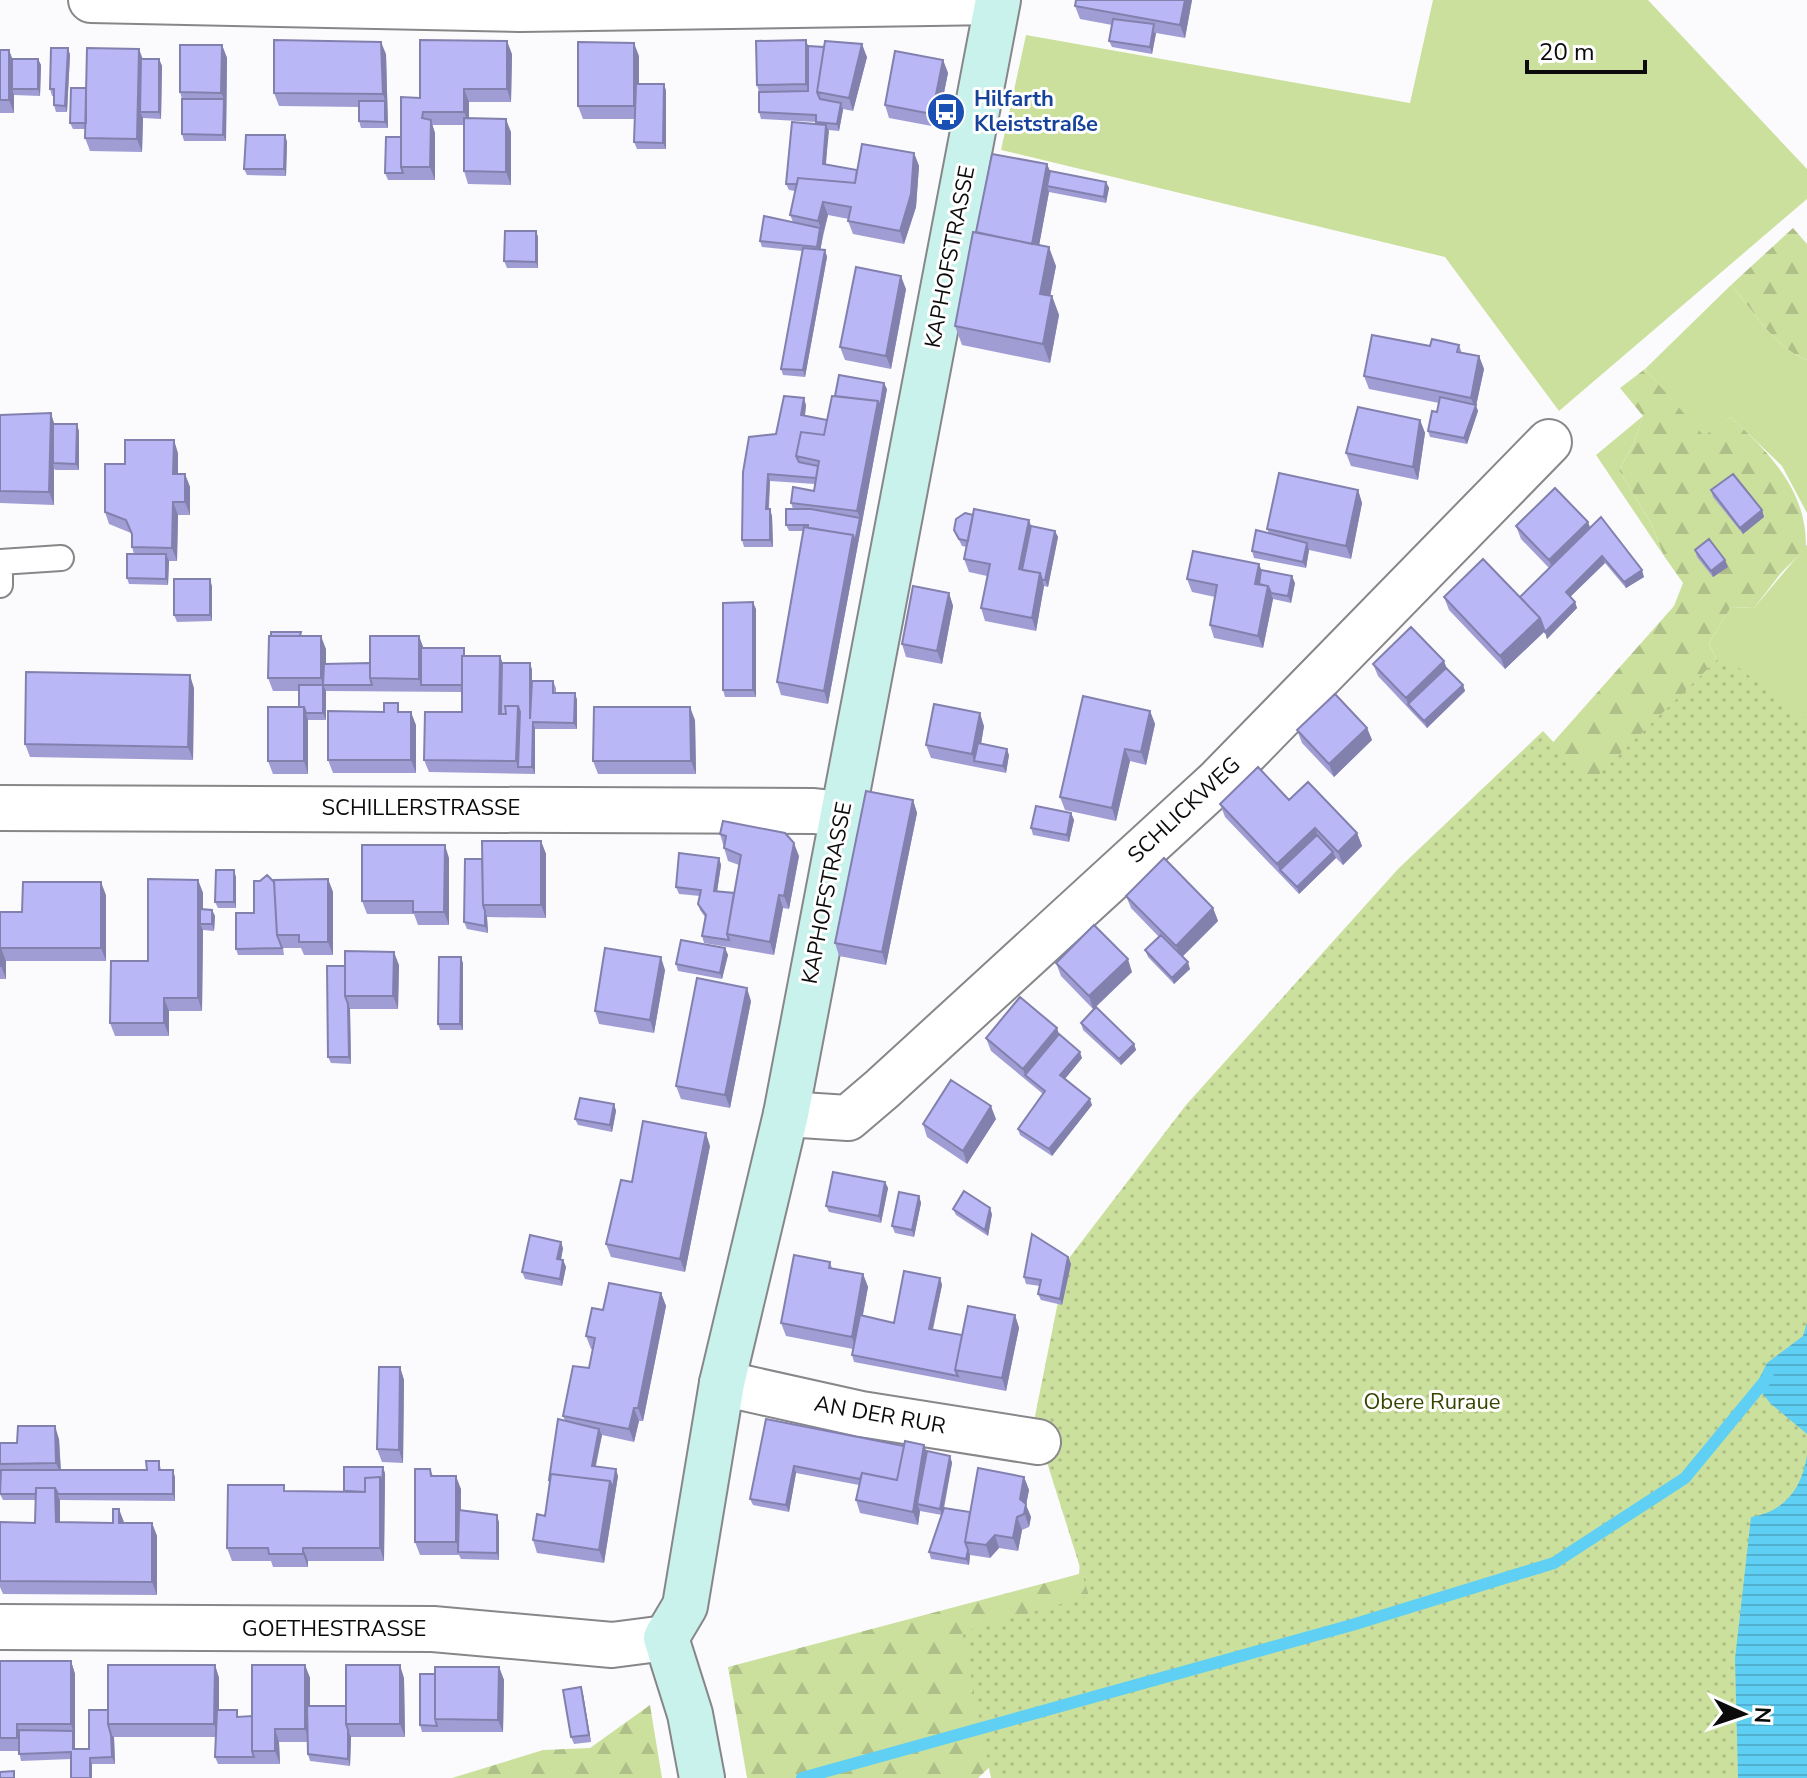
<svg xmlns="http://www.w3.org/2000/svg" width="1807" height="1778" font-family="'Nunito Sans',sans-serif">
  <style>
    .grass { fill: #cce09e }
    .forest { fill: url(#forest-firs) }
    .park { fill: url(#park-dots) }
    .water { fill: url(#water-rules) }
    .lines { fill: none; stroke-linecap: round; stroke-linejoin: round }
    .stream { stroke: #5fcff3; stroke-width: 12 }
    .lane-casing { stroke: #87878a; stroke-width: 28 }
    .street-casing { stroke: #87878a; stroke-width: 48 }
    .secondary-casing { stroke: #87878a; stroke-width: 48 }
    .lane { stroke: #fff; stroke-width: 24 }
    .street { stroke: #fff; stroke-width: 44 }
    .secondary { stroke: #c9f2ec; stroke-width: 44 }
    .wall { fill: #a09dd4 }
    .shaded-wall { fill: #8280ad }
    .building { fill: #bab7f7; stroke: #8280ad; stroke-width: 2 }
    .labels { text-anchor: middle; dominant-baseline: central; stroke-width: 6; stroke-linejoin: round; paint-order: stroke }
    .transit-label { font-size: 22px; font-weight: bold; fill: #164399; stroke: #fff; text-anchor: start }
    .street-label { font-size: 22px; fill: #0b0b0c; stroke: #fff }
    .park-label { font-size: 22px; fill: #374503; stroke: #fff }
  </style>
  <defs>
    <pattern id="forest-firs" width="22" height="20" patternUnits="userSpaceOnUse" patternTransform="scale(2)"><rect width="22" height="20" fill="#cce09e"/><path d="M5 1l3.5 6h-7zM16 11l3.5 6h-7z" fill="#aebf87"/></pattern>
    <pattern id="park-dots" width="8" height="8" patternUnits="userSpaceOnUse" patternTransform="scale(2)"><rect width="8" height="8" fill="#cce09e"/><path d="M2 2h.1M6 6h.1" fill="none" stroke="#aebf87" stroke-width="1.8" stroke-linecap="round"/></pattern>
    <pattern id="water-rules" width="6" height="5" patternUnits="userSpaceOnUse" patternTransform="scale(2)"><rect width="6" height="5" fill="#5fcff3"/><path d="M0 2.5h6" fill="none" stroke="#51b0cf"/></pattern>
  </defs>
  <rect width="100%" height="100%" fill="#fbfbfe"/>
  <path class="grass" d="M1433,0H1648L1807,169V199L1559,411L1445,257L1001,150L1026,35L1410,103Z
    M1731,285C1757,314 1771,345 1807,360V513L1782,466L1731,417L1704,437L1645,369Z
    M1643,416L1634,443L1619,470L1651,523L1664,556L1596,455Z
    M1807,545V752L1723,674L1709,643L1731,607L1754,608Z"/>
  <path class="forest" d="M1793,228L1807,244V360C1771,345 1757,314 1731,285Z
    M1645,369L1704,436L1731,417C1770,454 1807,490 1806,548L1781,573L1754,608L1731,607L1709,643L1723,674L997,1760L978,1778H747L728,1667L1079,1574L1107,1245L1674,606L1683,583L1664,556L1651,523L1619,470L1634,443L1643,416L1620,388Z
    M650,1705L662,1778H452L543,1750L590,1748Z"/>
  <path class="park" d="M1722,655L1807,720V1778H991L962,1632L1089,1596L1034,1421L1066,1262L1186,1105L1398,869L1543,731L1591,782Z"/>
  <path class="water" d="M1807,1323V1434L1770,1403L1756,1385L1767,1363L1803,1336Z
    M1807,1455V1778H1738L1735,1659L1751,1517C1784,1512 1802,1489 1807,1455Z"/>
  <g class="lines">
    <path class="stream" d="M802,1778L1352,1625L1554,1563L1685,1478L1768,1377"/>
    <g class="lane-casing">
      <path id="lane" d="M0,585V562L61,558"/>
    </g>
    <g class="street-casing">
      <path id="street" d="M91,0L520,9L997,2
        M0,808L814,811L841,814
        M786,1114L848,1118L882,1089L1217,782L1549,442
        M722,1383L861,1414L1038,1442
        M0,1627L433,1629L612,1645L666,1638"/>
    </g>
    <g class="secondary-casing">
      <path id="secondary" d="M702,1778L690,1714L666,1638L685,1606L722,1383L786,1114L998,0"/>
    </g>
    <use href="#lane" class="lane"/>
    <use href="#street" class="street"/>
    <use href="#secondary" class="secondary"/>
  </g>
  <path class="wall" d="M1076,0H1192L1185,38L1156,33L1152,54L1112,47L1109,41L1112,25L1080,19L1075,6Z
    M806,40L808,46L867,57L853,111L843,109L839,131L828,130L826,165L857,170L914,153L919,166L916,207L904,244L853,234L848,221L849,219L828,215L820,250H825L827,257L805,377L783,375L781,369L802,251L762,247L760,241L793,222L790,215L795,191L789,190L786,184L816,124V122L761,119L759,112V92L757,85Z
    M222,45L227,58L226,141H184L182,134V99L180,92Z
    M68,48L70,55L67,112H56L54,105V96H52L50,89Z
    M139,49L143,59H159L162,66L161,119L143,118L142,152L90,151L85,138V129H73L70,123L86,88Z
    M0,50H9L12,59H38L41,65L40,96L14,95V113H0Z
    M386,54L388,128H361L359,121V107L279,106L274,93Z
    M512,54L511,102H469V118L511,132V185L468,184L464,171V125H432L435,133V180H388L385,173L401,137L420,98Z
    M639,56V84H664L666,91V149H637L634,142L635,119H583L578,106Z
    M943,60L948,73L937,127L889,118L885,105Z
    M285,135L287,142L286,176L247,175L244,169Z
    M1047,164L1050,171L1106,182L1109,188L1106,203L1049,192L1039,245L1056,266L1050,295L1052,296L1059,315L1050,363L962,345L955,326L976,232Z
    M536,231L538,237V268H507L504,261Z
    M906,289L891,369L845,360L840,347Z
    M1459,345L1462,353L1479,356L1484,369L1476,406L1478,411L1467,444L1430,437L1428,431L1437,412L1439,403L1369,389L1364,376L1430,346Z
    M887,389L828,704L781,695L777,682L804,531H789L786,525L793,509L791,503L814,491L815,484L770,481L769,509L772,516L773,547H744L742,540L776,434L806,405L805,416L827,420L835,396Z
    M0,415L55,424L79,431V470H55L54,468V505L0,503Z
    M1420,420L1425,433L1418,480L1351,466L1346,453Z
    M178,453V474H185L190,487V515H178L177,561H169L168,585L129,584L127,578L134,554L132,547V536L131,533L109,524L105,512L125,464Z
    M1358,490L1362,503L1351,559L1309,550L1306,568L1254,558L1252,551L1269,533L1267,529Z
    M1711,490L1762,510L1764,517L1743,534L1713,497Z
    M973,515L1029,520L1031,526L1055,531L1058,537L1048,587L1044,586L1036,631L985,621L981,608L987,576L969,572L964,559L967,547L962,546L954,530Z
    M1588,522L1590,528L1644,577L1626,588L1605,563L1570,597L1575,602L1577,608L1547,639L1545,631L1505,669L1449,610L1444,597H1520L1549,568L1521,539L1516,526Z
    M1695,550L1728,567L1713,577L1697,557Z
    M1259,564L1261,570L1295,583L1291,603L1273,599L1263,648L1214,638L1210,625L1215,597L1192,592L1187,579Z
    M212,586V621L177,622L174,615Z
    M949,593L953,606L942,664L906,657L902,644Z
    M756,609V697H725L723,690Z
    M302,636L326,649V664L370,663L419,636L423,648L466,656H500L502,663H530L532,670V682L553,681L556,688V693H575L577,700V729H535V774L429,772L424,760L462,712V692L326,691V720H308V774H273L268,761L299,707V691H273L268,678Z
    M1373,664L1446,668L1463,685L1465,691L1427,728L1378,676Z
    M194,688L193,760L30,757L25,744Z
    M1150,711L1155,724L1146,765L1130,761L1116,821L1065,810L1060,797Z
    M401,712L416,725V773H333L328,760Z
    M695,720L696,774H598L593,761Z
    M984,726L981,744L1009,755L1006,773L931,758L926,745Z
    M1367,728L1372,740L1334,777L1302,743L1297,730Z
    M913,800L917,813L886,965L839,956L835,943Z
    M1289,800L1357,833L1362,846L1343,865L1336,858L1299,894L1225,817L1220,804Z
    M1071,813L1074,820L1069,842L1033,835L1031,828Z
    M720,834L799,856L789,909L783,908L774,955L704,943L702,936L705,917L700,910L698,904L700,896L679,894L676,887L719,858L721,865L717,892L734,893L739,865L728,861Z
    M541,841L546,854V918L487,917L488,933L467,929L464,922L482,859Z
    M449,858V925H418L414,914H367L362,901Z
    M236,877V908H218L215,902Z
    M328,879L333,892V955H304L301,948H283L284,955H238L236,949L254,913L273,882Z
    M198,880L203,893V909L212,910L215,916L214,931L203,930L202,1011H169V1036H115L110,1023Z
    M106,895V961H6V979H0V912H22Z
    M1126,896L1213,908L1218,921L1182,957L1190,969L1174,984L1148,957L1145,950L1159,937L1131,908Z
    M725,948L728,955L722,979L678,971L676,964Z
    M463,963V1030H440L438,1024Z
    M1056,963L1132,972L1096,1007L1134,1044L1136,1050L1121,1065L1083,1030L1081,1023L1093,1009L1061,976Z
    M399,965L398,1009H350L351,1064L331,1063L328,1057L345,966Z
    M665,970L654,1033L599,1024L595,1011Z
    M751,1001L730,1108L681,1099L676,1086Z
    M1057,1028L1059,1034L1082,1058L1065,1079L1092,1105L1052,1156L1020,1135L1018,1129L1043,1094L991,1051L986,1038Z
    M614,1104L616,1111L612,1132L578,1125L575,1119Z
    M996,1119L967,1164L927,1137L923,1124Z
    M710,1146L685,1272L611,1257L606,1244L632,1182Z
    M885,1182L888,1188L881,1223L829,1212L826,1206Z
    M919,1196L921,1203L914,1237L895,1233L892,1226Z
    M953,1209L992,1214L988,1236L956,1215Z
    M563,1248L561,1259L563,1260L566,1267L562,1286L525,1279L522,1272Z
    M1068,1257L1071,1264L1062,1305L1041,1300L1038,1294L1040,1286L1026,1284L1024,1277Z
    M830,1262L832,1268L863,1274L868,1287L863,1315L894,1323L940,1278L942,1285L933,1330L962,1335L1015,1315L1019,1328L1006,1391L854,1362L852,1355L853,1349L786,1336L781,1323Z
    M661,1293L666,1306L643,1421H639L634,1442L602,1435L596,1466L618,1476L604,1563L537,1553L533,1540L545,1516L550,1483L549,1480L565,1421L563,1416L589,1368L593,1349H591L586,1336L603,1310Z
    M400,1367L404,1380L403,1463L382,1462L377,1449Z
    M766,1419L950,1456L952,1463L944,1509L970,1512L1024,1477L1029,1490L1026,1505L1031,1517L1029,1527L1022,1530L1018,1551L999,1548L990,1558L970,1555L969,1565L931,1559L929,1552L942,1515L920,1511L918,1525L860,1513L856,1500L859,1485L796,1473L789,1512L753,1505L750,1499Z
    M59,1439L61,1470H147L159,1461L161,1470L175,1477V1501L60,1500V1522L152,1523L157,1536V1595L3,1594L0,1587V1522L35,1523V1500H3L0,1494V1443Z
    M430,1469L433,1476L461,1489V1510L499,1522V1560L461,1559L459,1555H420L415,1542Z
    M385,1473L384,1561H308V1567H273L271,1561H232L227,1548L286,1491H344Z
    M0,1661H71L75,1674V1749H89L108,1710L215,1665L219,1678V1710L240,1717L252,1716L305,1665L310,1678V1706H346L404,1678L405,1737H351L350,1766L310,1761L308,1754V1742H279L280,1764H218L215,1757L216,1737H114L115,1764H92V1778H71V1759L21,1761L19,1751H0Z
    M499,1667L504,1680L503,1732H422L420,1725L435,1674Z
    M581,1687L583,1694L591,1742L574,1744L571,1737Z"/>
  <path class="shaded-wall" d="M1185,0H1192L1185,38L1180,25Z
    M1152,32L1156,33L1152,54L1150,47Z
    M806,40L810,53L811,97L806,84Z
    M507,41L512,54L511,102L507,89Z
    M381,42L386,54L388,128L385,122V101L383,94Z
    M634,43L639,56V119L634,106Z
    M862,44L867,57L853,111L849,98Z
    M222,45L227,58L226,141L223,135L224,99L221,93Z
    M68,48L70,55L67,112L65,106Z
    M139,49L143,62L140,112L143,118L142,152L137,139Z
    M9,50L14,63L12,89L14,95V113L9,100Z
    M38,59L41,65L40,96L38,89Z
    M159,59L162,66L161,119L159,112Z
    M943,60L948,73L937,127L932,114Z
    M664,84L666,91V149L663,143Z
    M464,89L469,102V125L464,112Z
    M841,103L843,110L839,131L837,124Z
    M506,119L511,132V185L506,172Z
    M431,120L435,133V180L430,167Z
    M826,125L829,131L825,171L823,164Z
    M285,135L287,142L286,176L284,169Z
    M914,153L919,166L916,207L904,244L900,231Z
    M1047,164L1052,177L1047,186L1049,192L1036,262L1031,249Z
    M1106,182L1109,188L1106,203L1104,197Z
    M823,202L828,215L823,234L818,221Z
    M820,228L823,234L820,253L817,247Z
    M536,231L538,237V268L536,262Z
    M1049,247L1056,266L1047,313L1040,294Z
    M825,250L827,257L805,377L803,370Z
    M901,276L906,289L891,369L886,356Z
    M1052,296L1059,315L1050,363L1043,344Z
    M1479,356L1484,369L1476,406L1478,411L1467,444L1464,438L1475,408L1471,398Z
    M884,383L887,389L828,704L824,691L853,535L860,518L857,511L878,401Z
    M804,398L806,405L804,422L801,415Z
    M51,413L55,426L53,463L54,468V505L49,492Z
    M1420,420L1425,433L1418,480L1413,467Z
    M77,424L79,431V470L76,464Z
    M174,440L178,453V487L173,474Z
    M185,474L190,487V515L185,502Z
    M768,474L770,481L768,515L766,509Z
    M1358,490L1362,503L1351,559L1346,546Z
    M173,502L178,515L177,561L172,548Z
    M770,509L772,516L773,547L770,540Z
    M1762,510L1764,517L1743,534L1740,528Z
    M1029,520L1033,533L1021,576L1019,569Z
    M1588,522L1593,535L1554,572L1549,560Z
    M1055,531L1058,537L1048,587L1045,580Z
    M1307,543L1309,550L1306,568L1303,562Z
    M166,554L169,561L168,585L166,579Z
    M1602,556L1605,563L1568,599L1566,592Z
    M1725,560L1728,567L1713,577L1711,571Z
    M1259,564L1264,577L1258,590L1255,584Z
    M1642,570L1644,577L1626,588L1624,582Z
    M1040,573L1044,586L1036,631L1032,618Z
    M1292,576L1295,583L1291,603L1288,596Z
    M210,579L212,586V621L210,615Z
    M1268,586L1273,599L1263,648L1258,636Z
    M949,593L953,606L942,664L937,651Z
    M753,602L756,609V697L753,690Z
    M1575,602L1577,608L1547,639L1545,632Z
    M1540,618L1545,631L1505,669L1500,656Z
    M321,636L326,649V685H323L326,691V720L323,713V685L321,678Z
    M419,636L424,649L421,685L419,679Z
    M500,656L505,669L504,720L499,714Z
    M1444,661L1449,674L1408,704L1406,698Z
    M530,663L532,670V726L530,719Z
    M190,675L194,688L193,760L188,747Z
    M1463,685L1465,691L1427,728L1424,721Z
    M575,693L577,700V729L574,723Z
    M518,706L523,719L518,767L516,761Z
    M304,707L308,720V774L304,761Z
    M690,707L695,720L696,774L691,761Z
    M1150,711L1155,724L1146,765L1141,752Z
    M411,712L416,725V773L411,760Z
    M980,713L984,726L978,761H974L976,767L972,754Z
    M533,722L535,729V774L532,767Z
    M1367,728L1372,740L1334,777L1329,764Z
    M1007,749L1009,755L1006,773L1003,766Z
    M1125,749L1130,761L1116,821L1112,808Z
    M913,800L917,813L886,965L882,952Z
    M1071,813L1074,820L1069,842L1067,835Z
    M1315,828L1320,841L1280,870L1277,864Z
    M1357,833L1362,846L1343,865L1338,852Z
    M541,841L546,854V918L541,905Z
    M794,843L799,856L789,909L784,896Z
    M445,845L449,858V925L444,912Z
    M1333,852L1336,858L1299,894L1297,887Z
    M719,858L721,865L716,898L714,891Z
    M234,870L236,877V908L234,902Z
    M328,879L333,892V955L328,942Z
    M198,880L203,893V924H200L203,930L202,1011L198,998Z
    M101,882L106,895V961L101,948Z
    M779,895L783,908L774,955L770,942Z
    M1213,908L1218,921L1180,959L1176,946Z
    M212,910L215,916L214,931L212,924Z
    M485,911L487,917L488,933L485,926Z
    M1,948L6,961V979L1,966Z
    M725,948L728,955L722,979L720,973Z
    M394,952L399,965L398,1009L393,996Z
    M461,957L463,963V1030L460,1024Z
    M661,957L665,970L654,1033L650,1020Z
    M1128,959L1132,972L1093,1009L1089,996Z
    M1188,962L1190,969L1174,984L1172,978Z
    M747,988L751,1001L730,1108L725,1095Z
    M164,998L169,1011V1036L164,1023Z
    M348,1004L350,1009L351,1064L349,1057Z
    M1057,1028L1061,1041L1025,1075L1023,1069Z
    M1134,1044L1136,1050L1121,1065L1119,1059Z
    M1080,1052L1082,1058L1063,1081L1060,1075Z
    M1090,1099L1092,1105L1052,1156L1049,1149Z
    M614,1104L616,1111L612,1132L610,1125Z
    M991,1106L996,1119L967,1164L963,1151Z
    M706,1133L710,1146L685,1272L680,1259Z
    M885,1182L888,1188L881,1223L879,1216Z
    M919,1196L921,1203L914,1237L912,1230Z
    M990,1208L992,1214L988,1236L985,1230Z
    M561,1242L563,1248L560,1265L557,1259Z
    M1068,1257L1071,1264L1062,1305L1060,1299Z
    M563,1260L566,1267L562,1286L560,1279Z
    M863,1274L868,1287L856,1350L852,1337Z
    M940,1278L942,1285L931,1336L929,1329Z
    M661,1293L666,1306L643,1421L638,1408Z
    M1015,1315L1019,1328L1006,1391L1002,1378Z
    M400,1367L404,1380L403,1463L399,1450Z
    M634,1408L639,1421L634,1442L629,1429Z
    M55,1426L59,1439L61,1476L56,1463Z
    M599,1429L602,1435L594,1472L592,1466Z
    M924,1445L929,1458L917,1504L920,1511L918,1525L913,1512Z
    M950,1456L952,1463L942,1515L940,1509Z
    M794,1466L796,1473L789,1512L786,1505Z
    M383,1467L385,1473L384,1561L380,1548V1477Z
    M616,1469L618,1476L604,1563L599,1550L610,1481Z
    M173,1470L175,1477V1501L173,1494Z
    M456,1476L461,1489L460,1552L456,1542Z
    M1024,1477L1029,1490L1026,1505L1031,1517L1029,1527L1020,1499Z
    M55,1488L60,1501V1535L56,1522Z
    M119,1509L124,1522V1536L119,1523Z
    M497,1515L499,1522V1560L497,1553Z
    M1017,1517L1022,1530L1018,1551L1013,1538Z
    M152,1523L157,1536V1595L152,1582Z
    M995,1535L999,1548L990,1558L986,1545Z
    M303,1548L308,1561V1567L303,1554Z
    M968,1550L970,1555L969,1565L966,1559Z
    M71,1661L75,1674V1755L73,1749V1731L71,1724Z
    M215,1665L219,1678V1737L214,1724Z
    M305,1665L310,1678V1742L305,1729Z
    M400,1665L404,1678L405,1737L400,1724Z
    M499,1667L504,1680L503,1732L498,1720Z
    M581,1687L583,1694L591,1742L589,1735Z
    M275,1729L279,1742L280,1764L275,1751Z
    M348,1730L351,1737L350,1766L348,1759Z
    M111,1735L114,1737L115,1764L112,1757Z
    M90,1758L92,1764V1778H90Z"/>
  <path class="building" d="M1076,0H1185L1180,25L1075,6Z
    M1113,19L1154,24L1150,47L1109,41Z
    M274,40L381,42L383,94L274,93Z
    M420,40L507,41V89H464V112H423L422,118L431,120L430,167H401V97L420,98Z
    M806,40V84L757,85L756,41Z
    M825,41L862,44L849,98L817,92Z
    M578,42L634,43V106H578Z
    M180,45H222L221,93L180,92Z
    M808,46L824,47L817,92L820,99L841,103L837,124L816,122V115L759,112V92L808,91Z
    M51,48H68L65,106L54,105V89H50Z
    M87,48L139,49L137,139L85,138Z
    M0,50H9V100H0Z
    M895,51L943,60L932,114L885,105Z
    M12,59H38V89H12Z
    M141,59H159V112H140Z
    M636,84H664L663,143L634,142Z
    M71,88H86V123H70Z
    M182,99H224L223,135L182,134Z
    M359,101H385V122L359,121Z
    M464,118L506,119V172L464,171Z
    M792,122L826,125L823,164L857,170L855,183L798,178L797,184H786Z
    M246,135H285L284,169H244Z
    M386,137H401V167L403,173H385Z
    M862,144L914,153L911,194L900,231L848,221L851,207L823,202L818,221L790,215L798,178L855,183Z
    M992,154L1047,164L1032,244L976,232Z
    M1050,171L1106,182L1104,197L1047,186Z
    M764,216L820,228L817,247L760,241Z
    M505,231H536V262L504,261Z
    M973,232L1049,247L1040,294L1052,296L1043,344L955,326Z
    M803,248L825,250L803,370L781,369Z
    M856,267L901,276L886,356L840,347Z
    M1372,335L1430,346L1432,339L1459,345L1457,352L1479,356L1471,398L1364,376Z
    M839,375L884,383L880,408L878,401L835,396Z
    M784,396L804,398L801,415L827,420L824,435L801,432L796,456L799,462L818,466L816,478L768,474L766,509H770V540H742L743,472L749,437L776,434Z
    M832,396L878,401L857,511L791,503L793,487L814,491L819,461L796,456L801,432L824,435Z
    M1440,397L1476,405L1464,438L1428,431L1432,411L1437,412Z
    M1358,407L1420,420L1413,467L1346,453Z
    M51,413L49,492L0,491V415Z
    M53,424H77L76,464L53,463Z
    M125,440H174L173,474H185V502H173L172,548L132,547V534L126,520L105,512V464H125Z
    M1279,473L1358,490L1346,546L1267,529Z
    M1733,474L1762,510L1740,528L1711,490Z
    M1555,488L1588,522L1549,560L1516,526Z
    M786,509H811L860,518L855,542L853,535L808,528V525H786Z
    M974,509L1029,520L1019,569L1040,573L1032,618L981,608L990,564L964,559Z
    M965,513L973,515L968,541L959,539L954,530L956,519Z
    M1601,517L1642,570L1624,582L1602,556L1566,592L1575,602L1545,632L1540,618L1520,597Z
    M1031,526L1055,531L1045,580H1042L1040,573L1022,570Z
    M804,527L853,535L824,691L777,682Z
    M1256,530L1307,543L1303,562L1252,551Z
    M1709,539L1725,560L1711,571L1695,550Z
    M1193,551L1259,564L1255,584L1268,586L1258,636L1210,625L1217,585L1187,579Z
    M127,554H166V579L127,578Z
    M1483,559L1540,618L1500,656L1444,597Z
    M1261,570L1292,576L1288,596L1271,593L1268,586L1259,584Z
    M174,579H210V615H174Z
    M913,586L949,593L937,651L902,644Z
    M753,602V690H723V603Z
    M1411,627L1444,661L1406,698L1373,664Z
    M271,632H301L300,636H271Z
    M269,636H321V678H268Z
    M370,636H419V679L370,678Z
    M421,648H464V656H462V685H421Z
    M462,656H500L499,714H506L505,706H518L516,761L424,760L425,712H462Z
    M370,663V678L372,685H323L324,664Z
    M502,663H530V719L532,681H553V693H575L574,723L533,722L532,767H518L520,712L518,706H505L506,714H501Z
    M1446,668L1463,685L1424,721L1408,704Z
    M26,672L190,675L188,747L25,744Z
    M299,685H323V713H306L304,707H299Z
    M1335,694L1367,728L1329,764L1297,730Z
    M1083,696L1150,711L1141,752L1125,749L1112,808L1060,797Z
    M384,703H398V712H411V760H328V711L384,712Z
    M934,704L980,713L972,754L926,745Z
    M268,707H304V761H268Z
    M594,707H690L691,761H593Z
    M978,743L1007,749L1003,766L974,761Z
    M1258,767L1289,800L1308,782L1357,833L1338,852L1315,828L1277,864L1220,804Z
    M866,791L913,800L882,952L835,943Z
    M1036,806L1071,813L1067,835L1031,828Z
    M723,821L785,833L794,843L784,896L779,895L770,942L727,934L741,855L724,848L726,836L720,834Z
    M1317,835L1333,852L1297,887L1280,870Z
    M482,841H541V905H483Z
    M362,845H445L444,912H413V901H362Z
    M679,853L719,858L714,891L734,893L727,934L729,940L702,936L706,915L698,904L701,890L676,887Z
    M1164,858L1213,908L1176,946L1126,896Z
    M465,859H482L483,905L485,911V926L464,922Z
    M216,870H234V902H215Z
    M267,875L274,882L277,935L282,948L236,949V913H254V881H260Z
    M148,879L198,880V998H164V1023H110L111,961H148Z
    M328,879V942H299V935H277L274,880Z
    M23,882H101V948H1V966H0V912H22Z
    M200,909L212,910V924H200Z
    M1094,925L1128,959L1089,996L1056,963Z
    M1161,935L1188,962L1172,978L1145,950Z
    M681,940L725,948L720,973L676,964Z
    M605,948L661,957L650,1020L595,1011Z
    M345,951L394,952L393,996H345Z
    M439,957H461L460,1024H438Z
    M327,966H345V996L348,1004L349,1057H328Z
    M697,978L747,988L725,1095L676,1086Z
    M1020,997L1057,1028L1023,1069L986,1038Z
    M1096,1007L1134,1044L1119,1059L1081,1023Z
    M1059,1034L1080,1052L1060,1075L1090,1099L1049,1149L1018,1129L1045,1091L1025,1075Z
    M951,1080L991,1106L963,1151L923,1124Z
    M580,1098L614,1104L610,1125L575,1119Z
    M643,1121L706,1133L680,1259L606,1244L621,1180L632,1182Z
    M833,1172L885,1182L879,1216L826,1206Z
    M964,1191L990,1208L985,1230L953,1209Z
    M899,1192L919,1196L912,1230L892,1226Z
    M1032,1234L1068,1257L1060,1299L1038,1294L1041,1280L1024,1277Z
    M530,1235L561,1242L557,1259L563,1260L560,1279L522,1272Z
    M794,1255L830,1262L829,1268L863,1274L852,1337L781,1323Z
    M904,1271L940,1278L929,1329L962,1335L955,1370L958,1376L852,1355L860,1315L894,1323Z
    M609,1283L661,1293L638,1408H634L629,1429L563,1416L573,1366L589,1368L595,1338L586,1336L592,1308L603,1310Z
    M968,1306L1015,1315L1002,1378L955,1370Z
    M379,1367H400L399,1450L377,1449Z
    M558,1419L599,1429L592,1466L616,1469L613,1488L610,1481L551,1474L550,1480H549Z
    M766,1419L904,1446L897,1480L862,1473L860,1479L794,1466L786,1505L750,1499Z
    M18,1426H55L56,1463L0,1464V1443H17Z
    M905,1441L924,1445L913,1512L856,1500L862,1473L897,1480Z
    M927,1451L950,1456L940,1509L917,1504Z
    M146,1461H159V1470H173V1494H58L55,1488H36V1494H0L1,1470H147Z
    M344,1467H383L382,1484L380,1477L365,1478V1492L344,1491Z
    M978,1468L1024,1477L1020,1499L1026,1504L1024,1514L1017,1517L1013,1538L995,1535L986,1545L965,1542Z
    M415,1469H430L431,1476H456V1542H415Z
    M551,1474L610,1481L599,1550L533,1540L537,1514L545,1516Z
    M380,1477V1548H303V1554H269L268,1548H227L228,1485H284V1491L365,1492V1478Z
    M36,1488H55L56,1522L113,1523V1509H119V1523H152V1582L0,1581V1522L35,1523Z
    M944,1508L970,1512L965,1542L968,1550L966,1559L929,1552Z
    M459,1510L497,1515V1553L458,1552Z
    M0,1661H71V1724H17V1738H0Z
    M108,1665H215L214,1724H108Z
    M252,1665H305V1729H275V1751H252Z
    M346,1665H400V1724H346Z
    M435,1667H499L498,1720L435,1719Z
    M420,1674H435V1719L437,1726L420,1725Z
    M581,1687L589,1735L571,1737L563,1690Z
    M307,1706H346V1724L348,1730V1759L308,1754Z
    M89,1710H108V1724L111,1735L112,1757L90,1758V1778H71V1752L19,1754V1730L73,1731V1749H89Z
    M217,1710H237V1717L252,1716V1751L254,1757H215Z
    M14,1771V1778H0V1772Z"/>
  <defs>
    <g id="bus-disc" transform="scale(2)"><circle r="9.5" fill="#1a4fb4" stroke="#fff"/><path d="M-5-6H5V4H4V6H2V4H-2V6H-4V4H-5ZM-3.5-4V0h7V-4ZM-3.5 1.2v1.5H-2V1.2ZM2 1.2v1.5H3.5V1.2Z" fill="#fff"/></g>
  </defs>
  <g fill-rule="evenodd">
    <use href="#bus-disc" x="946" y="112"/>
  </g>
  <g class="labels">
    <g class="transit-label">
      <text x="974" y="99">Hilfarth<tspan x="974" dy="25">Kleiststraße</tspan></text>
    </g>
    <g class="street-label">
      <text transform="translate(950 257) rotate(-79)">KAPHOFSTRASSE</text>
      <text x="421" y="808">SCHILLERSTRASSE</text>
      <text transform="translate(1184 810) rotate(-43)">SCHLICKWEG</text>
      <text transform="translate(827 893) rotate(-79)">KAPHOFSTRASSE</text>
      <text transform="translate(880 1415) rotate(10)">AN DER RUR</text>
      <text x="334" y="1629">GOETHESTRASSE</text>
    </g>
    <g class="park-label">
      <text x="1432" y="1402">Obere Ruraue</text>
    </g>
  </g>
  <g transform="translate(1743 1714) rotate(93)" stroke="#ffffff" stroke-width="6" paint-order="stroke">
  <path d="M0-6L14 30L0 20L-14 30Z" fill="#0b0b0c"/>
  <text y="-12" font-size="22" font-weight="bold" text-anchor="middle" fill="#0b0b0c">N</text>
  </g>
  <path d="M1527 60v12h118v-12" fill="none" stroke="#0b0b0c" stroke-width="4"/>
  <text x="1539" y="60" font-size="24" fill="#0b0b0c" stroke="#ffffff" stroke-width="6" paint-order="stroke">20 m</text>
</svg>
